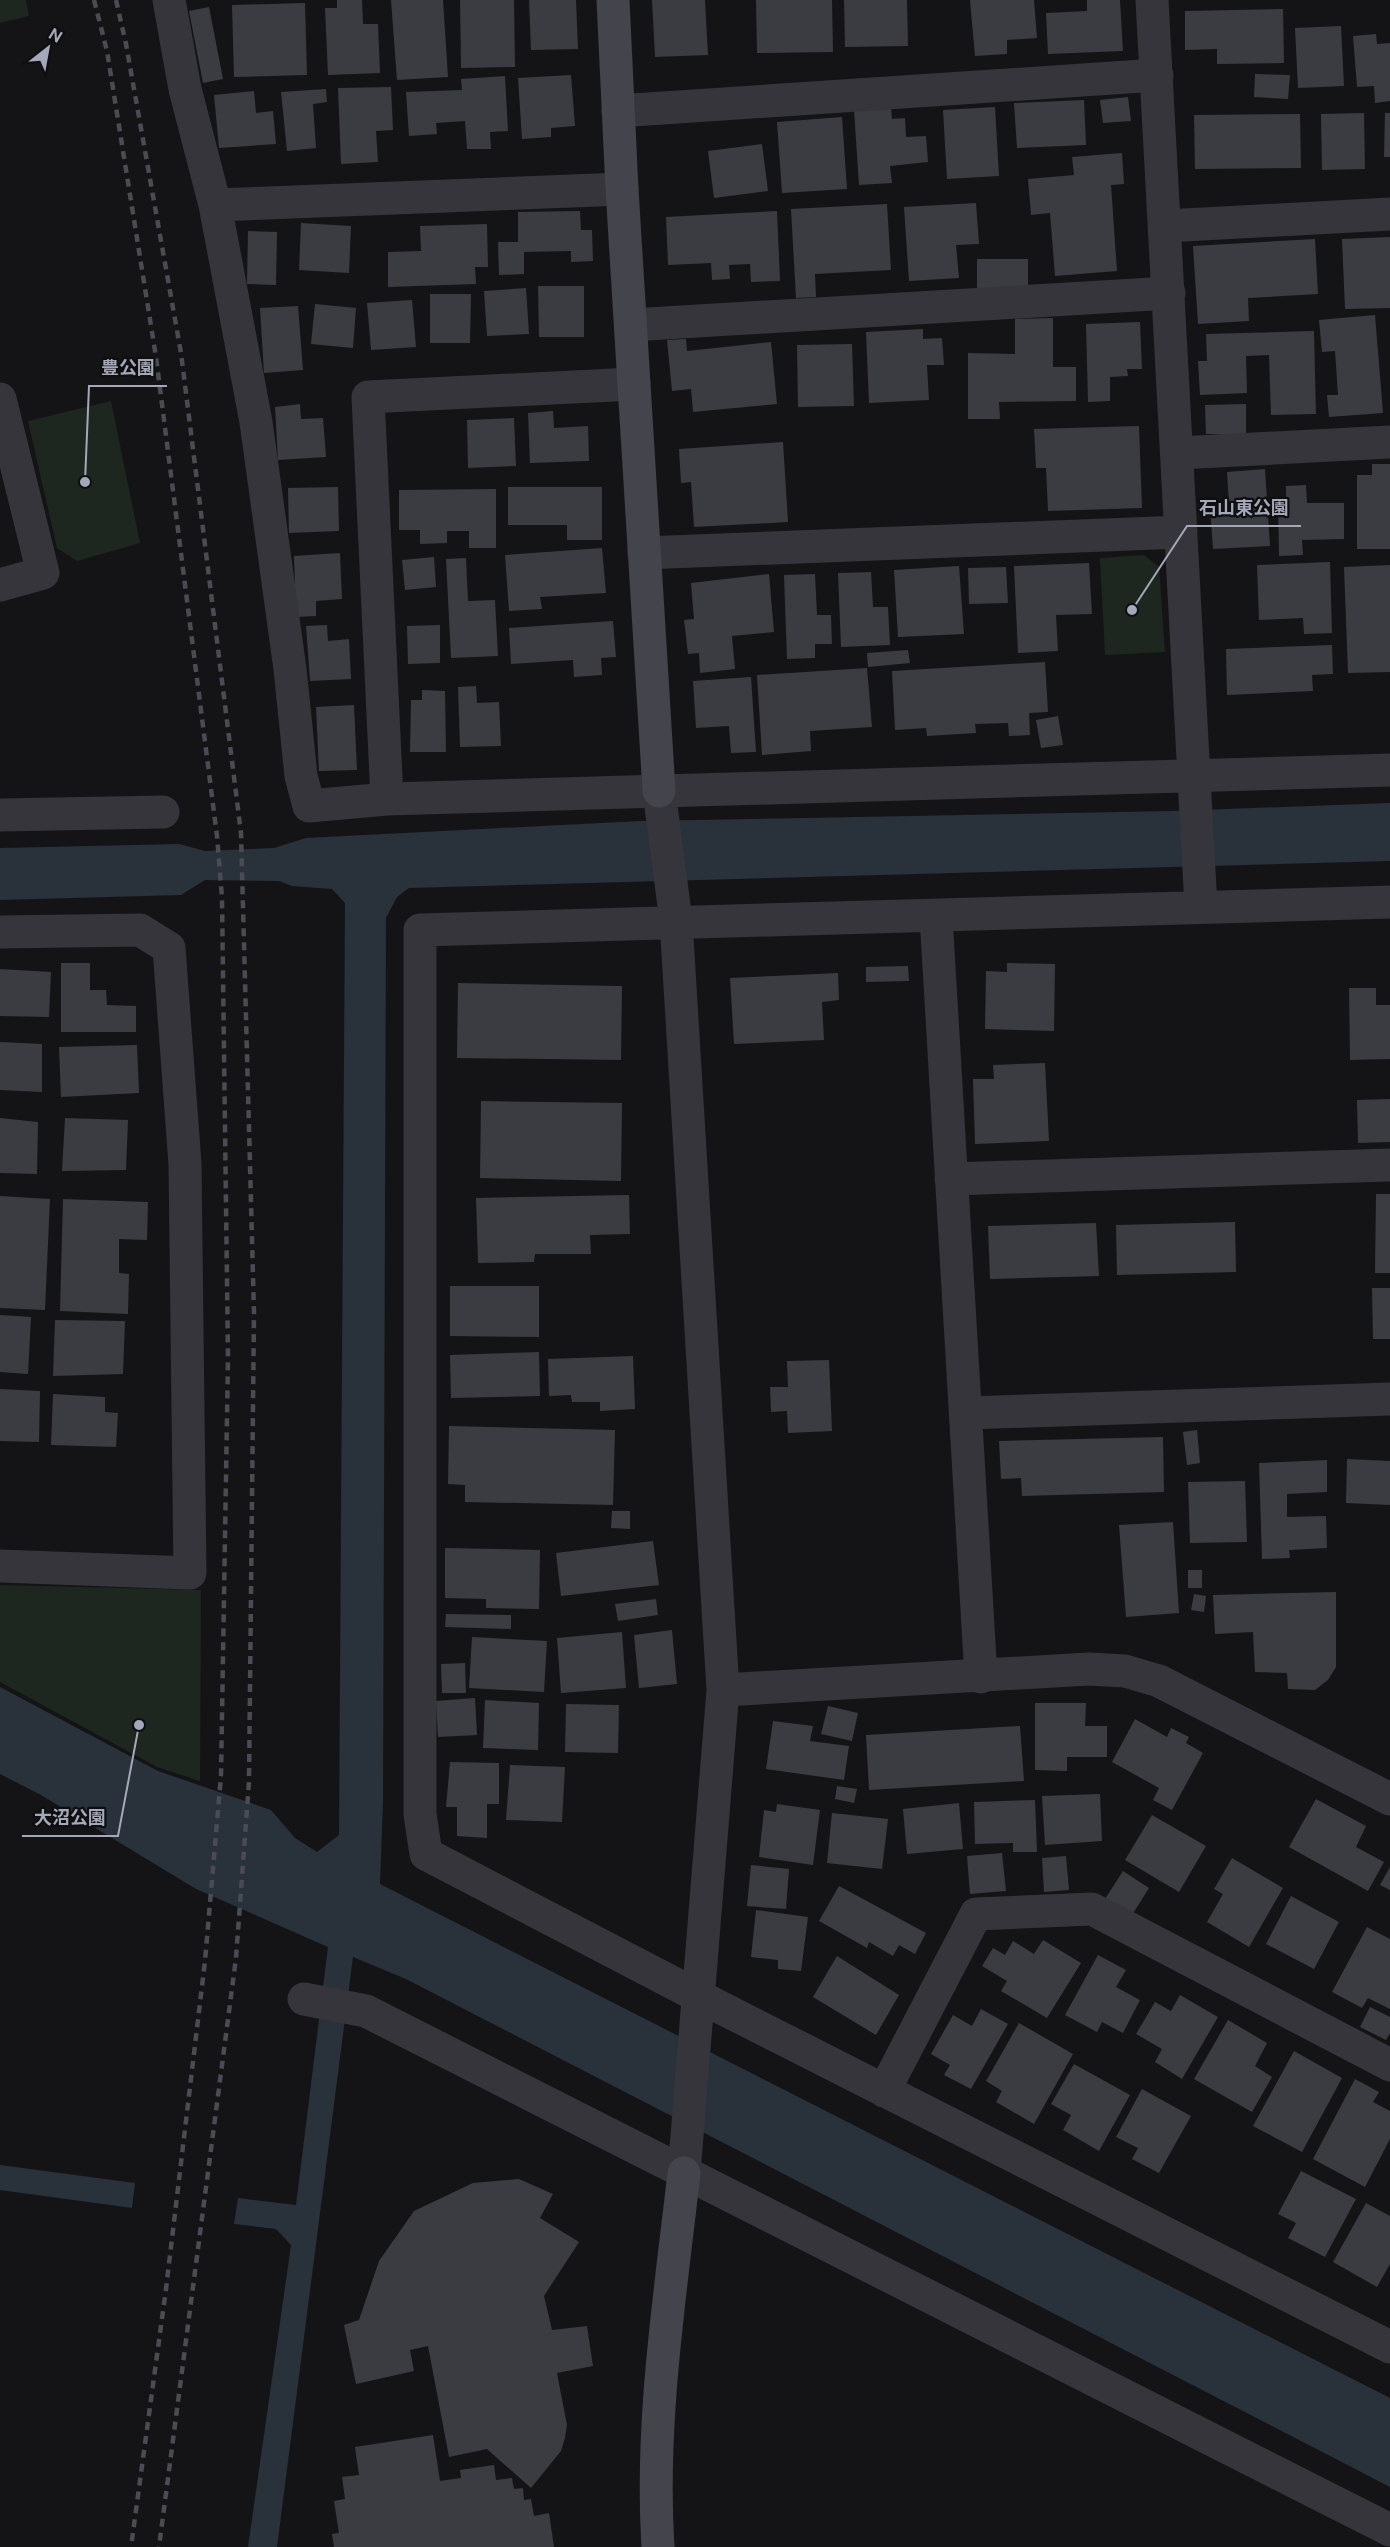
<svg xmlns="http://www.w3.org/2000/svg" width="1390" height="2547" font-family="'Public Sans','Noto Sans JP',sans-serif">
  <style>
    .green { fill: #1e2620 }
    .water { fill: #29313b }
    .building { fill: #3b3c41 }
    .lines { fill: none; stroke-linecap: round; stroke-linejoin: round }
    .street { stroke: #35353b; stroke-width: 33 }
    .secondary { stroke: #43444c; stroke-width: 33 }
    .rail { stroke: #4a4b53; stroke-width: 4.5; stroke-dasharray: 8 6; stroke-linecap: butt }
    .leader { fill: none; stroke: #a5a8b8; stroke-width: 2 }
    .callout-dot { fill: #a5a8b8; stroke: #0f0f11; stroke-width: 2 }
    .callout-label { font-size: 18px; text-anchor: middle; font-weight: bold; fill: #a5a8b8; stroke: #0f0f11; stroke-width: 4.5; stroke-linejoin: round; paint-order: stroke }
  </style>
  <rect width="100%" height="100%" fill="#141416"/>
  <path class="green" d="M0,0H26L29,16L0,23Z
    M111,401L140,543L77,561L57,548L28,421Z
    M1144,555L1159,567L1165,652L1105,655L1100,558Z
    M0,1585L201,1590L200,1781L157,1767L0,1682Z"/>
  <path class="water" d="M1390,803V861L409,888L397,897L386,918L383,1801L380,1884L1390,2398V2487L406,1979L353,1957L277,2547H248L291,2245L276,2229L234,2224L238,2198L296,2205L328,1947L196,1889L41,1795L0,1774V1687L158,1771L271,1810L295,1838L317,1852L339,1835L345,903L332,889L292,886L279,881L205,880L181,895L0,900V848L179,844L205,851L274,848L306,838L640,821L1172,811Z
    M0,2165L135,2183L132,2208L0,2190Z"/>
  <path class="building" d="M337,0H362L363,24H378L380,73L328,75L325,8H337Z
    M391,0H443L448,77L397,80Z
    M460,0H514L515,67L461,68Z
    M529,0H576L578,49L531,50Z
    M652,0H705L708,55L655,57Z
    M756,0H832L833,52L757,53Z
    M844,0H907L908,46L845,47Z
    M970,0H1034L1037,38L1007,40V54L975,56Z
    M1087,0H1120L1123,51L1048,54L1046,13L1087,11Z
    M305,3L307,75L234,77L232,5Z
    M209,7L223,79L203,83L189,11Z
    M1283,9L1284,63L1217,64V49L1185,50V11Z
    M1341,26L1344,86L1298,88L1295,28Z
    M1376,34L1377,44L1390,43V101L1375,103L1374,86L1357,87L1353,36Z
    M1255,74L1290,75L1288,99L1254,97Z
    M571,75L575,126L551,128V137L522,139L518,78Z
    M505,76L508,131L490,132L491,149H467L465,121L436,123L437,134L409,136L406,92L462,90L461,79Z
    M391,87L393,130L376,131L378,162L341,164L338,88Z
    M326,89L327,102L313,104L316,148L287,151L281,92Z
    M254,91L256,113L273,111L276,144L219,148L214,95Z
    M1128,97L1131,121L1103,123L1100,100Z
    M1084,100L1086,145L1017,148L1014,103Z
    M995,107L999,176L947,179L943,110Z
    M891,108L892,119L905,118L906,137L926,136L928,162L890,166L892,183L859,185L854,110Z
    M1364,113L1365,169L1322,170L1321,114Z
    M1385,113H1390V157H1384Z
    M1300,114L1301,168L1195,169L1194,115Z
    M842,117L847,189L782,193L777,122Z
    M762,144L768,191L714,198L708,151Z
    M1122,153L1124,184L1111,185L1117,271L1055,276L1050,213L1031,215L1028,179L1074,175L1072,157Z
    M976,203L979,244L956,245L959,278L909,281L904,207Z
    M887,204L891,270L815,274L816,297L796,298L791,209Z
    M580,211L581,230H592L593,261L571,262V251L524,252V274L499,275L498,242H518V212Z
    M777,211L780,281L751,282L750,264L729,265L730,279L712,280L711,263L668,265L666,217Z
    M301,223L351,226L349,273L299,270Z
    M487,224L488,267H475L476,284L388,287V252L421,251L420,226Z
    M248,231L277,232L276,285L247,284Z
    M1390,237V308L1345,309L1342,239Z
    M1315,239L1318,294L1248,298L1249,321L1198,324L1193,246Z
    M977,259H1028V290H977Z
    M538,286H584V337H539Z
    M526,288L529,334L487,336L484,291Z
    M430,294H471L470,343H430Z
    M412,300L416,347L371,350L367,303Z
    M315,304L356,308L353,348L311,344Z
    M298,306L303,370L264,373L260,308Z
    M1375,315L1383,413L1329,417L1327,395H1338L1335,351L1322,352L1319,320Z
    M1053,318V367H1076V401L999,402L1000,419H968V353L1015,354V319Z
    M1140,322L1142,369H1127L1128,376L1110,377V401L1088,402L1086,324Z
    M923,329V339L942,338L944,365H927L929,400L869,403L866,332Z
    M1314,331L1316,414L1271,415L1269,355L1246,356L1247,393L1200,395L1198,361H1207L1206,334Z
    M686,339L687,351L771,342L777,404L693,412L691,389L672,391L667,340Z
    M852,344L854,406L798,407L797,345Z
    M300,404L301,419L323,418L326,457L278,460L275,407Z
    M1246,404V434H1206L1205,405Z
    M553,411L554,428L588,426L589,461L530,463L528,413Z
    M514,418L516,466L468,468L467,420Z
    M1139,426L1142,508L1048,511L1046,468H1036L1034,429Z
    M783,442L788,522L694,527L691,482L681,483L679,449Z
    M1372,464H1390V549H1357V475H1372Z
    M1265,469L1270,546L1213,549L1210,507L1229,506L1227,472Z
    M1306,485L1307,503H1344V539L1302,540L1303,555L1279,556L1278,501H1286V486Z
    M338,487L339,531L289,533L288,488Z
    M508,487H602V540H567V525H508Z
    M496,489V548H469V531H447V543L420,544V530H399V490Z
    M602,548L606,593L540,597L542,609L509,611L505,555Z
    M340,553L342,599L316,601V616L296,617L294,556Z
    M434,557L436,587L405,590L402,560Z
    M466,558L468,601L495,600L498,656L451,658L446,559Z
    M1330,562L1332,633L1304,634L1303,618L1259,620L1257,565Z
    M1089,563L1092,614L1056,615L1058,651L1018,653L1014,566Z
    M1390,565V672L1348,673L1344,567Z
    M959,566L964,634L898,637L894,570Z
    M1006,567L1008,603L969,604L968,568Z
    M871,572L873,607H888L890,645L841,647L838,573Z
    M769,574L774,632L732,636L735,669L700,673L699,653L688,654L684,620L694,619L691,583Z
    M815,574L817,615H831L832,644H815V658L787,659L784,575Z
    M613,621L616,657L601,658L602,675L574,677L573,660L511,664L509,628Z
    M327,625L328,641L349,639L351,679L310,681L306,626Z
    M440,625V663L408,664L407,626Z
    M1332,645L1333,674L1312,675L1313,691L1227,695L1226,649Z
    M908,650L910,663L868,667L867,653Z
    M1045,662L1048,712L1029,713L1030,735L1009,736L1008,723L975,724L976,733L927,736L926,728L895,730L892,671Z
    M867,668L872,727L810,731L811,751L762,755L757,675Z
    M751,677L756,752L731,753L729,726L696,728L693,681Z
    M476,686L477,703L499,702L501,746L460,747L458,687Z
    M422,690L445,691L446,752H410L411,700H422Z
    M354,705L357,770L319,771L316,707Z
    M1058,716L1063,745L1041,748L1036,720Z
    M61,963H90V990H106L107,1005L136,1006V1032H61Z
    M1007,963L1055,964L1054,1031L985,1029L986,971L1007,972Z
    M908,966L909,981L866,982V967Z
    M0,969L51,972L49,1017L0,1016Z
    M838,973L839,1000L822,1002L824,1040L734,1044L730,978Z
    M458,983L622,986L621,1060L457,1058Z
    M1349,988H1376V1005H1390V1059L1350,1060Z
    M0,1042L42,1044V1092L0,1090Z
    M137,1045L139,1093L61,1097L59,1047Z
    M1045,1063L1049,1141L975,1144L973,1079H994L993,1065Z
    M1390,1099V1142L1358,1143L1357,1100Z
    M481,1101L622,1103L621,1181L480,1178Z
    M0,1118L38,1122L37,1174L0,1173Z
    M65,1118L128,1120L126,1170L62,1171Z
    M1376,1194H1390V1273H1375Z
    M629,1195L630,1234L590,1235L591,1254H535L534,1262L478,1263L476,1198Z
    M0,1196L50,1199L45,1310L0,1308Z
    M63,1199L148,1202L147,1240L119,1239V1273L129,1274L128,1314L60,1311Z
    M1235,1222L1236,1272L1117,1275L1116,1225Z
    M1096,1223L1099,1276L990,1279L988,1226Z
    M450,1286H539V1337L450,1336Z
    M1372,1288H1390V1339H1373Z
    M0,1315L31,1317L28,1374L0,1372Z
    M55,1320L125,1321L123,1374L53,1376Z
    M539,1352L540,1396L451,1398L450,1355Z
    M633,1356L635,1409L600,1411V1402H572L571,1395L549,1396L548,1359Z
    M829,1360L832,1431L788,1433L787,1411L771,1412L770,1387H788L787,1361Z
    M0,1389L40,1391L39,1442L0,1441Z
    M53,1394L105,1397V1412L118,1413L116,1447L51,1445Z
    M449,1426L615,1430L613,1505L465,1502V1485L448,1484Z
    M1197,1430L1200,1463L1187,1465L1183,1432Z
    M1163,1437L1164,1492L1022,1496L1021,1478L1001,1479L999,1441Z
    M1347,1459L1390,1461V1505L1346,1503Z
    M1327,1460V1492L1287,1494V1517L1326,1516L1327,1548L1289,1550L1290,1558L1262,1559L1259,1463Z
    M1245,1481L1247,1542L1190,1543L1188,1482Z
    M612,1511H630V1529L611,1528Z
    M1173,1522L1179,1613L1126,1617L1119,1525Z
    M653,1541L659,1585L561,1596L556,1553Z
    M445,1548L540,1550L539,1609L486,1608V1599L445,1598Z
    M1188,1570H1202V1588H1188Z
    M1336,1592V1667L1328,1680L1315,1690L1288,1689L1287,1673L1255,1672L1253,1632L1215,1634L1213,1595Z
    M1194,1594L1206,1596L1204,1612L1191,1610Z
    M656,1599L658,1615L618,1621L615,1604Z
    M446,1614L511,1615V1629L445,1627Z
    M672,1630L677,1684L639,1688L634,1635Z
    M622,1632L626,1688L561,1693L557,1638Z
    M472,1637L547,1641L544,1692L469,1688Z
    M465,1663L466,1693H442L441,1664Z
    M475,1698L477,1735L438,1737L436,1701Z
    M485,1700L539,1703L538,1750L483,1748Z
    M1035,1703H1086L1085,1726H1107V1757H1067V1771L1035,1770Z
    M566,1704L619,1705L618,1753L565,1752Z
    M828,1706L858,1713L852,1741L821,1734Z
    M1135,1719L1167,1737L1171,1728L1189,1737L1186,1743L1203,1753L1172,1810L1153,1800L1159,1788L1112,1762Z
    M773,1721L813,1726L810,1741L849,1746L844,1780L766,1769Z
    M1020,1726L1024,1781L869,1790L866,1735Z
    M450,1762L499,1763V1804H487V1838L457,1836V1807H446Z
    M510,1765L565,1767L562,1822L506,1820Z
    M837,1786L857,1789L854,1803L835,1799Z
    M1100,1794L1102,1841L1045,1845L1042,1796Z
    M1316,1799L1366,1826L1356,1847L1384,1862L1368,1891L1289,1847Z
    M1035,1800L1037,1852H1013V1843L975,1844L974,1802Z
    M959,1803L963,1849L907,1854L903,1809Z
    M777,1804L820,1810L813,1865L759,1857L764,1810L776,1812Z
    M832,1813L888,1819L882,1869L827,1863Z
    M1152,1815L1206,1846L1179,1892L1125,1860Z
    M1002,1853L1006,1891L970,1894L967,1856Z
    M1066,1856L1069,1890L1044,1892L1042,1858Z
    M1232,1858L1283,1888L1249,1947L1207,1922L1223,1894L1214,1889Z
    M751,1865L789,1869L786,1909L747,1906Z
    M1390,1867V1890L1380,1885Z
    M1123,1871L1149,1888L1132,1915L1105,1899Z
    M839,1886L926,1933L915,1954L899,1945L893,1956L869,1942L867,1948L819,1921Z
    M1291,1896L1339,1922L1314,1969L1266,1944Z
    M756,1910L808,1917L801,1971L778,1969V1960L751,1957Z
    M1367,1927L1390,1939V2009L1368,1998L1362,2008L1332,1992Z
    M1043,1940L1081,1963L1047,2018L1001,1991L1007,1981L982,1966L993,1948L1005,1955L1013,1941L1034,1954Z
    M1098,1955L1126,1970L1116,1987L1140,2000L1123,2033L1102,2022L1097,2032L1065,2015Z
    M837,1956L899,1995L876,2035L813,1997Z
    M1180,1995L1218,2017L1182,2079L1155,2062L1162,2049L1136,2034L1155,2002L1171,2011Z
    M1370,2007L1390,2017V2033L1386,2040L1360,2027Z
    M981,2009L1008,2024L971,2089L944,2075L950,2065L931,2054L953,2015L972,2026Z
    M1228,2020L1267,2043L1255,2066L1272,2077L1252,2112L1194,2079Z
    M1019,2023L1073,2054L1034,2124L996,2102L1002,2091L986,2081Z
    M1294,2051L1342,2078L1302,2152L1253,2126Z
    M1074,2064L1130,2095L1099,2151L1063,2130L1071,2115L1051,2104Z
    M1355,2079L1379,2092L1373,2102L1390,2111V2139L1365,2187L1313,2159Z
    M1142,2089L1191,2116L1159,2173L1132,2159L1138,2148L1116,2137Z
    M1301,2171L1356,2199L1325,2257L1288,2238L1296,2223L1278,2214Z
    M519,2179L553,2194L540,2218L579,2242L544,2296L552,2330L587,2326L593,2366L557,2373L567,2425L565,2438L561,2451L531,2488L487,2449L449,2457L428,2346L410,2350L414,2371L356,2384L344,2325L359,2320L379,2261L414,2211L473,2183Z
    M1366,2203L1390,2216V2264L1377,2287L1333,2262Z
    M433,2435L440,2481L461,2478L460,2470L494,2465L496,2480L512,2478L514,2489L523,2488L524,2500L531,2499L534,2516L549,2513L554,2547H334L332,2534L339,2533L334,2501L345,2499L342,2477L359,2475L355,2447Z"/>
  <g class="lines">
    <path class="street" d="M169,0L185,89L215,205L256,422L290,669L301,776L309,806L387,799L1390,770
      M1152,0L1201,907
      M618,111L1157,75
      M215,205L622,189
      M1166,226L1390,214
      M631,325L1169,293
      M0,399L43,573L0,585
      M1178,453L1390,442
      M644,553L1181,532
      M659,791L676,921L723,1690L684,2173
      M387,799L368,397L634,384
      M0,815L163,812
      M1390,902L420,930V1814L426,1854L700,1997L1390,2347
      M936,916L981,1677
      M0,932L140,930L169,948L185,1164L190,1573L0,1566
      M951,1179L1390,1165
      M967,1413L1390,1399
      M723,1690L1089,1669L1125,1671L1159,1681L1390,1799
      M304,1999L366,2011L1390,2530
      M884,2091L976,1914L1092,1909L1390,2065"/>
    <path class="secondary" d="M613,0L622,189L659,791
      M658,2547C650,2423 670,2297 684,2173"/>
    <path class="rail" d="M94,0L107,51L156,357L217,836L222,898L228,1358L221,1776L205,1961L166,2289L131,2547
      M116,0L126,44L181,353L241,833L254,1313L249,1782L236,1958L159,2547"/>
  </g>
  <path class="leader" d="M85 482L89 386H167M1132 610L1187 526H1301M139 1725L118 1836H22"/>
  <g class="callout-dot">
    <circle cx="85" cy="482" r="6"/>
    <circle cx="1132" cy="610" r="6"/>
    <circle cx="139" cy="1725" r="6"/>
  </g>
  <g class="callout-label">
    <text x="128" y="374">豊公園</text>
    <text x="1244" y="514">石山東公園</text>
    <text x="70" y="1824">大沼公園</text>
  </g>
  <g transform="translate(48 48) rotate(31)" stroke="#0f0f11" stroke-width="4.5" paint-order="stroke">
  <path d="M0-4.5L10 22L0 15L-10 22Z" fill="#a5a8b8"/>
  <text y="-9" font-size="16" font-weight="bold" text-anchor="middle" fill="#a5a8b8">N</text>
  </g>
</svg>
